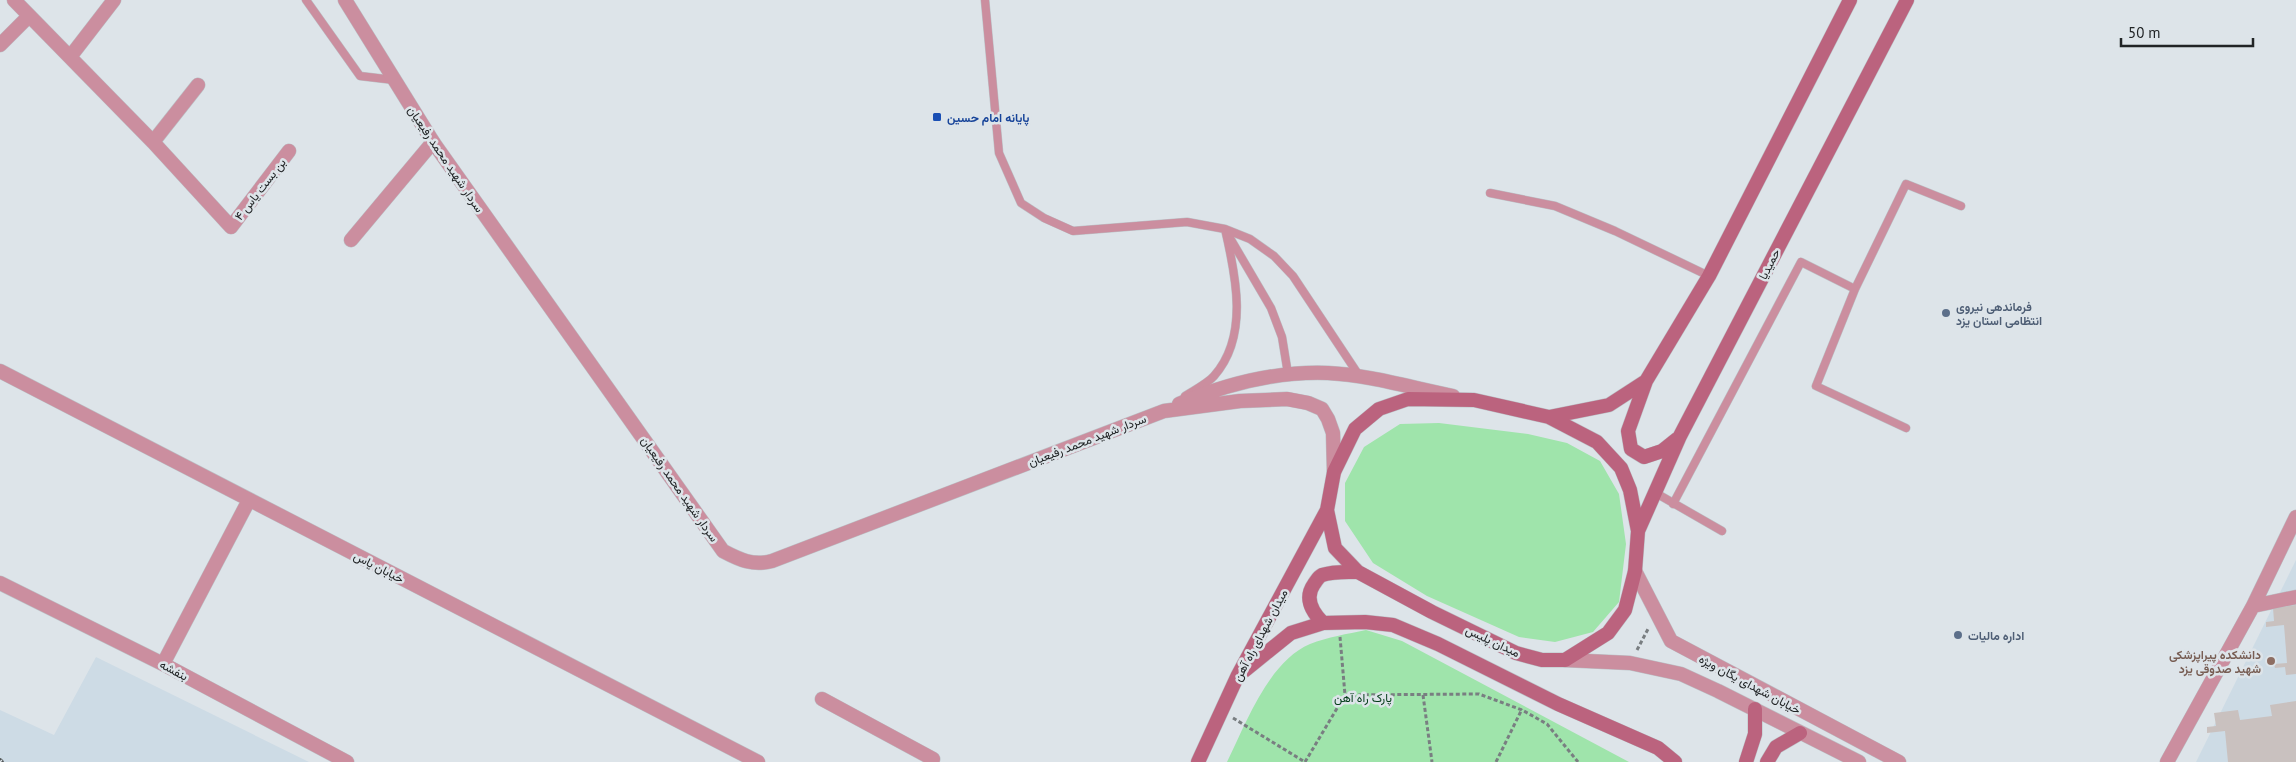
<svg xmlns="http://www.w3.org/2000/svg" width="2296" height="762" font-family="'PT Sans',Vazirmatn,sans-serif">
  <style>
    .built { fill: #cddbe5 }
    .green { fill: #9fe4ab }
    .building { fill: #c9c1bf }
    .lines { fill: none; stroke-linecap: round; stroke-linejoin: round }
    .service-casing { stroke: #bbc1c6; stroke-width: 9 }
    .minor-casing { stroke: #bbc1c6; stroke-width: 15 }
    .tertiary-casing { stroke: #bbc1c6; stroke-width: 15 }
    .secondary-casing { stroke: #bbc1c6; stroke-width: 15 }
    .path { stroke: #797e81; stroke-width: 3; stroke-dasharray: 4 2.5; stroke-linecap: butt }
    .service { stroke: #cb8e9f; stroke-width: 8 }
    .minor { stroke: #cb8e9f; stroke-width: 14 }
    .tertiary { stroke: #cb8e9f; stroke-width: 14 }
    .secondary { stroke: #bb637e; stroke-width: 14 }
    .rail-casing { stroke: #525759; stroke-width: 5.5 }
    .rail { stroke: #dde4e9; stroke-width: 4; stroke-dasharray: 11; stroke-linecap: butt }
    .transit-dot { fill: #1a4fb4; stroke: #dde4e9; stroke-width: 2 }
    .service-dot { fill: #5c6f8a; stroke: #dde4e9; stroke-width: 2 }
    .education-dot { fill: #8d6e63; stroke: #dde4e9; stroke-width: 2 }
    .labels { text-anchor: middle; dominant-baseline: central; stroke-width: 5; stroke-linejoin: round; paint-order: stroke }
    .transit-label { font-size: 12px; font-weight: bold; fill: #164399; stroke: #dde4e9; text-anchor: start }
    .street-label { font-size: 12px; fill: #212426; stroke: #dde4e9 }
    .service-label { font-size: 12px; font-weight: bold; fill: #4e5e75; stroke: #dde4e9; text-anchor: start }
    .education-label { font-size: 12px; font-weight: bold; fill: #785e54; stroke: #dde4e9; text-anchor: end }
    .park-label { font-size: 12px; fill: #013b16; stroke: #dde4e9 }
  </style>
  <rect width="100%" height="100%" fill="#dde4e9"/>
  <path class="built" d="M2296,560V762H2196Z
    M96,657L309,762H0V710L54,735Z"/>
  <path class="green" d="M1439,423L1528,434L1567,443L1600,461L1619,494L1626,544L1619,602L1593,632L1555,642L1519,637L1427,596L1373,563L1345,521V483L1364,447L1400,424Z
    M1366,630L1402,641L1629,762H1227C1246,724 1268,662 1310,644C1328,637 1347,634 1366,630Z"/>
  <path class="building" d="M2296,605V674L2286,675L2285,667L2275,668L2274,664L2287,663L2284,625L2266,627V622L2274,621L2273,608Z
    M2296,701V762H2228L2225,731L2207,733V727L2216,726L2214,713L2238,710L2240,720L2272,716L2270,705Z"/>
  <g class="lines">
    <g class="service-casing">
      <path id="service" d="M306,0L360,76L394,80
        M985,0L999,153L1021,203L1044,218L1073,231L1187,222L1225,229L1250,239L1274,256L1293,276L1360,377
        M1490,193L1555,206L1615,231L1709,276
        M1230,238L1271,308L1282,337L1288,374
        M1185,396C1194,390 1207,384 1214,376C1249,337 1236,276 1225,229
        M1906,428L1816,386L1855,289L1906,184L1961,206
        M1654,492L1722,531
        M1673,504L1801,262L1855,289"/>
    </g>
    <g class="minor-casing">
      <path id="minor" d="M14,0L153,142L231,227L289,151
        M0,45L29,16
        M70,57L114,0
        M153,142L198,85
        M351,240L433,142
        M0,371L758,762
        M0,583L163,664L347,762
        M2253,606L2296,597
        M163,664L249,500
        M822,699L933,759L932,762
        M2167,762L2253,606L2296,517"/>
    </g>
    <g class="tertiary-casing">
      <path id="tertiary" d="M345,0L433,142L723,551C740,560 753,566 772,561L1164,411L1240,401L1287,399L1308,403L1322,409L1328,419L1333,433L1334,472
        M1179,404C1226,384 1276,371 1328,373C1369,375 1412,388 1453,396
        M1635,571L1671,641L1899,762
        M1565,660L1630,663L1681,674L1718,691L1859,762"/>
    </g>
    <g class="secondary-casing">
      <path id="secondary" d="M1646,381L1628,431L1631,449L1644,457L1662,451L1677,439
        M1408,399L1474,400L1549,417L1597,442L1621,468L1630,490L1638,531L1635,571L1625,610L1608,633L1565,660H1542L1516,653L1432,612L1358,572L1335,548L1327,510L1334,472L1355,429L1379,409Z
        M1549,417L1609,405L1646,381L1709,276L1850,0
        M1638,531L1680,436L1907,0
        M1358,572C1346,572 1334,571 1322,575C1318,577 1317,580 1314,584C1304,598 1312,612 1323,623L1365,622L1393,625L1438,644L1558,704L1658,748L1675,762
        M1244,671L1291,633L1323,623
        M1198,762L1238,675L1327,510
        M1746,762L1755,734V709
        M1767,762L1776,747L1800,733"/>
    </g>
    <path class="path" d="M1340,637L1345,695L1479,694L1522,710L1547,724L1578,762
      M1637,650L1648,629
      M1423,695L1432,762
      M1233,718L1305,762
      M1305,762L1345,695
      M1496,762L1522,709"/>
    <use href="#service" class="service"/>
    <use href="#minor" class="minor"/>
    <use href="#tertiary" class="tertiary"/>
    <use href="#secondary" class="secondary"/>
    <g class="rail-casing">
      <path id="rail" d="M0,761L1,762"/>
    </g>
    <use href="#rail" class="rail"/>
  </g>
  <rect class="transit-dot" x="932" y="112" width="10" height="10" rx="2.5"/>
  <g class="service-dot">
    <circle cx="1946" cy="313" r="5"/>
    <circle cx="1958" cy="635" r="5"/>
  </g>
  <circle class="education-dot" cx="2271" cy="661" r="5"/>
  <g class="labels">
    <g class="transit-label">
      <text x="947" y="117">پایانه امام حسین</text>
    </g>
    <g class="street-label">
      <text transform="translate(446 159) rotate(56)">سردار شهید محمد رفیعیان</text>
      <text transform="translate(260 189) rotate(-52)">بن بست یاس ۴</text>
      <text transform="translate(1769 264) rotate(-63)">حمیدیا</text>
      <text transform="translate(1087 440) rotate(-21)">سردار شهید محمد رفیعیان</text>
      <text transform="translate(680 489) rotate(55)">سردار شهید محمد رفیعیان</text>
      <text transform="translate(379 567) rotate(27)">خیابان یاس</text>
      <text transform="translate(1260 635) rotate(-62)">میدان شهدای راه آهن</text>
      <text transform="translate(1493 641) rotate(25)">میدان پلیس</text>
      <text transform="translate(174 670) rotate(28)">بنفشه</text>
      <text transform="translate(1750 684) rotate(28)">خیابان شهدای یگان ویژه</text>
    </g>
    <g class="service-label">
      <text x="1956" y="306">فرماندهی نیروی<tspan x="1956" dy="14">انتظامی استان یزد</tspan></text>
      <text x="1968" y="635">اداره مالیات</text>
    </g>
    <g class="education-label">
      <text x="2261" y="654">دانشکده پیراپزشکی<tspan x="2261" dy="14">شهید صدوقی یزد</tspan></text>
    </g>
    <g class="park-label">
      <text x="1363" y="697">پارک راه آهن</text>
    </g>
  </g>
  <path d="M2121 38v8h132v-8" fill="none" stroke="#212426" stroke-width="2.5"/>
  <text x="2128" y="38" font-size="15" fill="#212426" stroke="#dde4e9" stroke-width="4" paint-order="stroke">50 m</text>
</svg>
